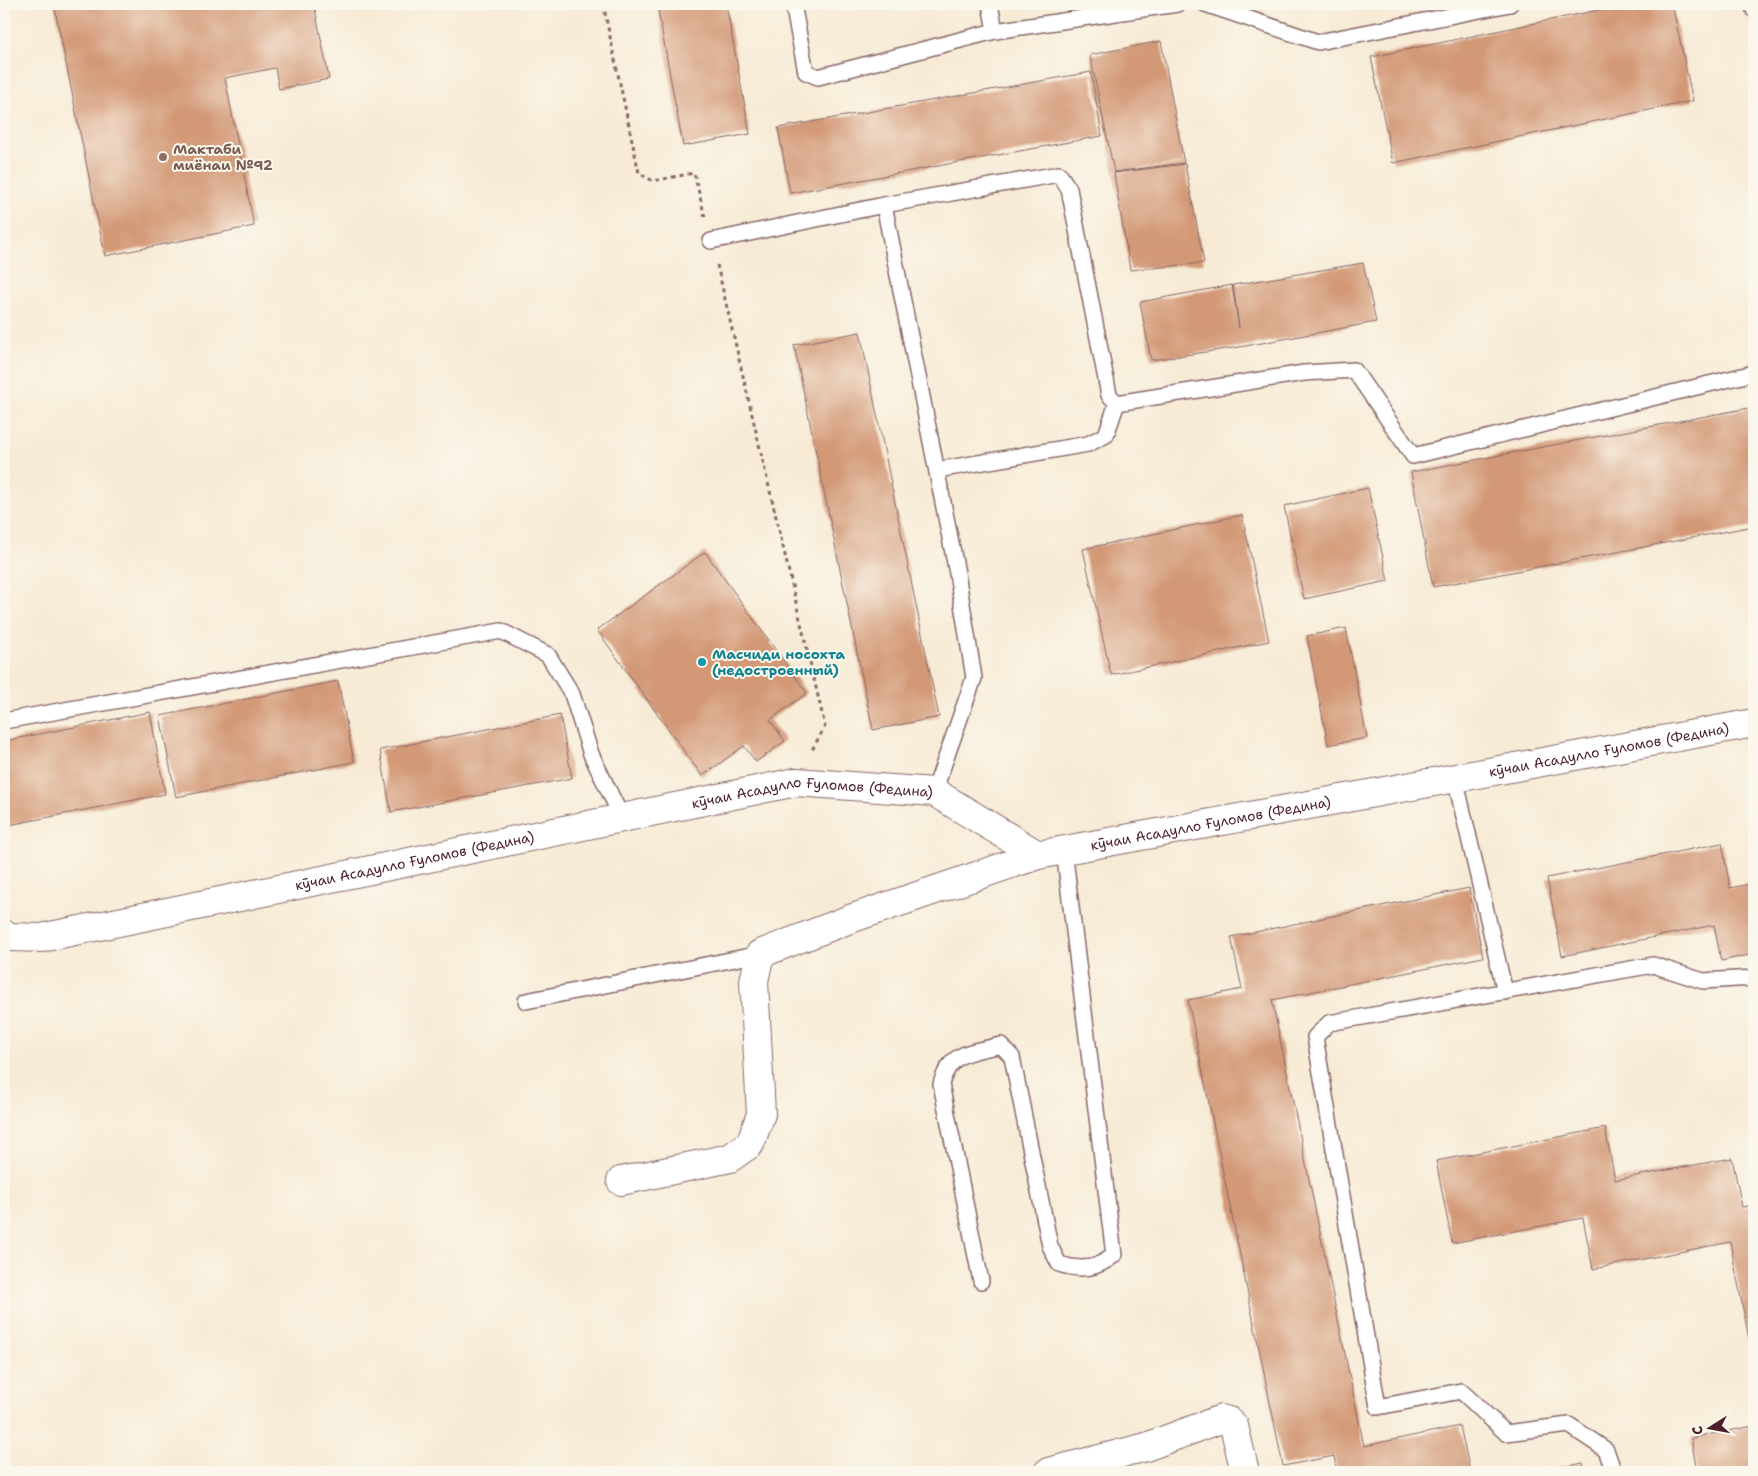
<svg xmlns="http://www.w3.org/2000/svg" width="1758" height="1476" font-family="'Shantell Sans',sans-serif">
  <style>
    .building { fill: #d39977 }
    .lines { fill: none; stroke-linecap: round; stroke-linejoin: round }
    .lane-casing { stroke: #876667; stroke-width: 18 }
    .street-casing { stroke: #876667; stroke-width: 30 }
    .path { stroke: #876667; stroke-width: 3; stroke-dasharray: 4 4; stroke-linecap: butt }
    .lane { stroke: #fff; stroke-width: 15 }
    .street { stroke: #fff; stroke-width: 28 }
    .education-dot { fill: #8d6e63; stroke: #fbf7ec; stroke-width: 2 }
    .culture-dot { fill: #0f9aa8; stroke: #fbf7ec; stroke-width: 2 }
    .labels { text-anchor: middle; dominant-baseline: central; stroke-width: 4; stroke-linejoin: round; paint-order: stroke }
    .education-label { font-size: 14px; font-weight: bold; fill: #785e54; stroke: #fbf7ec; text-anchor: start }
    .culture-label { font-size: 14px; font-weight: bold; fill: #0d838f; stroke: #fbf7ec; text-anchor: start }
    .street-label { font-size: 14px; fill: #4a1f2b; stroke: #fbf7ec }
  </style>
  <rect width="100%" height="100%" fill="#fbf7ec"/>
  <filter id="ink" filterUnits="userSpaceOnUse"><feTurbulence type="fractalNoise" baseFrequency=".02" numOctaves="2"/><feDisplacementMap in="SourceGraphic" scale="10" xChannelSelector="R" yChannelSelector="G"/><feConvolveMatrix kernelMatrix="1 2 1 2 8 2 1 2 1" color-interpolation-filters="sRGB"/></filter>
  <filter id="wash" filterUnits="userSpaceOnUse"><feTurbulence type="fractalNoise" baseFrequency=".0096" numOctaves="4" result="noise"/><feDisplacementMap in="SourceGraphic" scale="20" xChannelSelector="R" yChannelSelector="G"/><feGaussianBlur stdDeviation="1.12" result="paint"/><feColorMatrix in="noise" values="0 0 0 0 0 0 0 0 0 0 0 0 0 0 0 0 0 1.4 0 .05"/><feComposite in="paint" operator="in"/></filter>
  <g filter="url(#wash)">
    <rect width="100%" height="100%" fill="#f7ebd6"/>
    <g id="blocks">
      <path class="building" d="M54,4H314L329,79L279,89L275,68L225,78L254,226L105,256Z
        M657,4H726L750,134L683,146Z
        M1628,4H1672L1693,101L1393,163L1371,57Z
        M1161,41L1184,163L1114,172L1090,55Z
        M1091,72L1102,136L790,193L778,128Z
        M1185,164L1204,263L1130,270L1114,173Z
        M1363,263L1376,322L1240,347L1151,360L1140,302L1232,285L1239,328L1233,285Z
        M860,332L939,717L873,730L794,345Z
        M1754,407V526L1433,587L1411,472Z
        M1368,488L1388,581L1304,599L1284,506Z
        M1242,515L1269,641L1111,675L1083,549Z
        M705,552L807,693L770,720L785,741L756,762L744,746L702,776L597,630Z
        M1346,628L1367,738L1328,745L1307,636Z
        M338,681L354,762L176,797L160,716Z
        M150,712L165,794L4,826V741Z
        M560,715L572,778L391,812L380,750Z
        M1722,843L1730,888L1754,883V954L1721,961L1714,925L1562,956L1547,878Z
        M1469,888L1483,957L1272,1000L1364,1446L1460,1426L1470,1472H1337L1334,1456L1283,1466L1188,1000L1242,989L1231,937Z
        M1605,1128L1615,1180L1732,1158L1742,1207L1754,1205V1365L1730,1242L1593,1269L1583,1218L1452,1243L1436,1161Z
        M1754,1426V1472H1697L1691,1438Z
        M1583,1463L1585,1472H1543V1471Z"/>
    </g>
  </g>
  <g filter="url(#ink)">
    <use href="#blocks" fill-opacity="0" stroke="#876667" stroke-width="1"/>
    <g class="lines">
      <g class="lane-casing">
        <path id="lane" d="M793,4L806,72L818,77L995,31
          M990,4L995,31L1177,4
          M1205,4L1318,42L1510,4
          M1752,4L1754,10
          M884,205L957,573L974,678L934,792
          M711,241L884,205L1059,174L1069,189L1109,395L1117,403L1304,373L1354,370L1413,456L1754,373
          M937,470L1088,444L1106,435L1117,403
          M4,721L501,631L548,655L572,694L591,754L622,818
          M1455,778L1505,992
          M526,1001L760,954
          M981,1281L941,1084C951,1050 970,1053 1001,1045L1012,1057L1050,1246L1059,1264C1081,1271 1097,1269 1114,1255L1064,850
          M1614,1472L1606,1450L1569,1425L1506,1433L1461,1391L1378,1407L1315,1037L1329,1023L1653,965L1703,981L1754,978"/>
      </g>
      <g class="street-casing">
        <g id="street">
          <path id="s1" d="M4,934L11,937L41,938L796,782L934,792L1038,855L1754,723"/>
          <path d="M621,1181L730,1158L750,1144L761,1114L754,981L760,954L850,919L1038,855"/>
          <path d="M1048,1472L1146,1447L1221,1419L1229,1421L1234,1426L1245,1472"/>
        </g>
      </g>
      <path class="path" d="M603,4L639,173L653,181L694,173L705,217
        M717,265L825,726L811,752"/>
      <use href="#lane" class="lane"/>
      <use href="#street" class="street"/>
    </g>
  </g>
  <circle class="education-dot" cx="163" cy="157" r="5"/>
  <circle class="culture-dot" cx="702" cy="662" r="5"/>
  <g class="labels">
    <g class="education-label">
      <text x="173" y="149">Мактаби<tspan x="173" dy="16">миёнаи №92</tspan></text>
    </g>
    <g class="culture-label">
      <text x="712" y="654">Масчиди носохта<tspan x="712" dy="16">(недостроенный)</tspan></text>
    </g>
    <g class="street-label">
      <text stroke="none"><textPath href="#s1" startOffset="1649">кӯчаи Асадулло Ғуломов (Федина)</textPath></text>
      <text stroke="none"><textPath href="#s1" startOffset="824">кӯчаи Асадулло Ғуломов (Федина)</textPath></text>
      <text stroke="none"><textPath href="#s1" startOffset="1244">кӯчаи Асадулло Ғуломов (Федина)</textPath></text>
      <text stroke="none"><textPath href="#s1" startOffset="419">кӯчаи Асадулло Ғуломов (Федина)</textPath></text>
    </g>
  </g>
  <rect width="1758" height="1476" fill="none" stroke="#fbf7ec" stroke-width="20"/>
  <g transform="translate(1710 1428) rotate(259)" stroke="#fbf7ec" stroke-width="4" paint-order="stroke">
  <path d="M0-4L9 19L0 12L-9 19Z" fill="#4a1f2b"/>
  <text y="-8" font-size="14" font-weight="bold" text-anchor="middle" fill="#4a1f2b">С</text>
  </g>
</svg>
